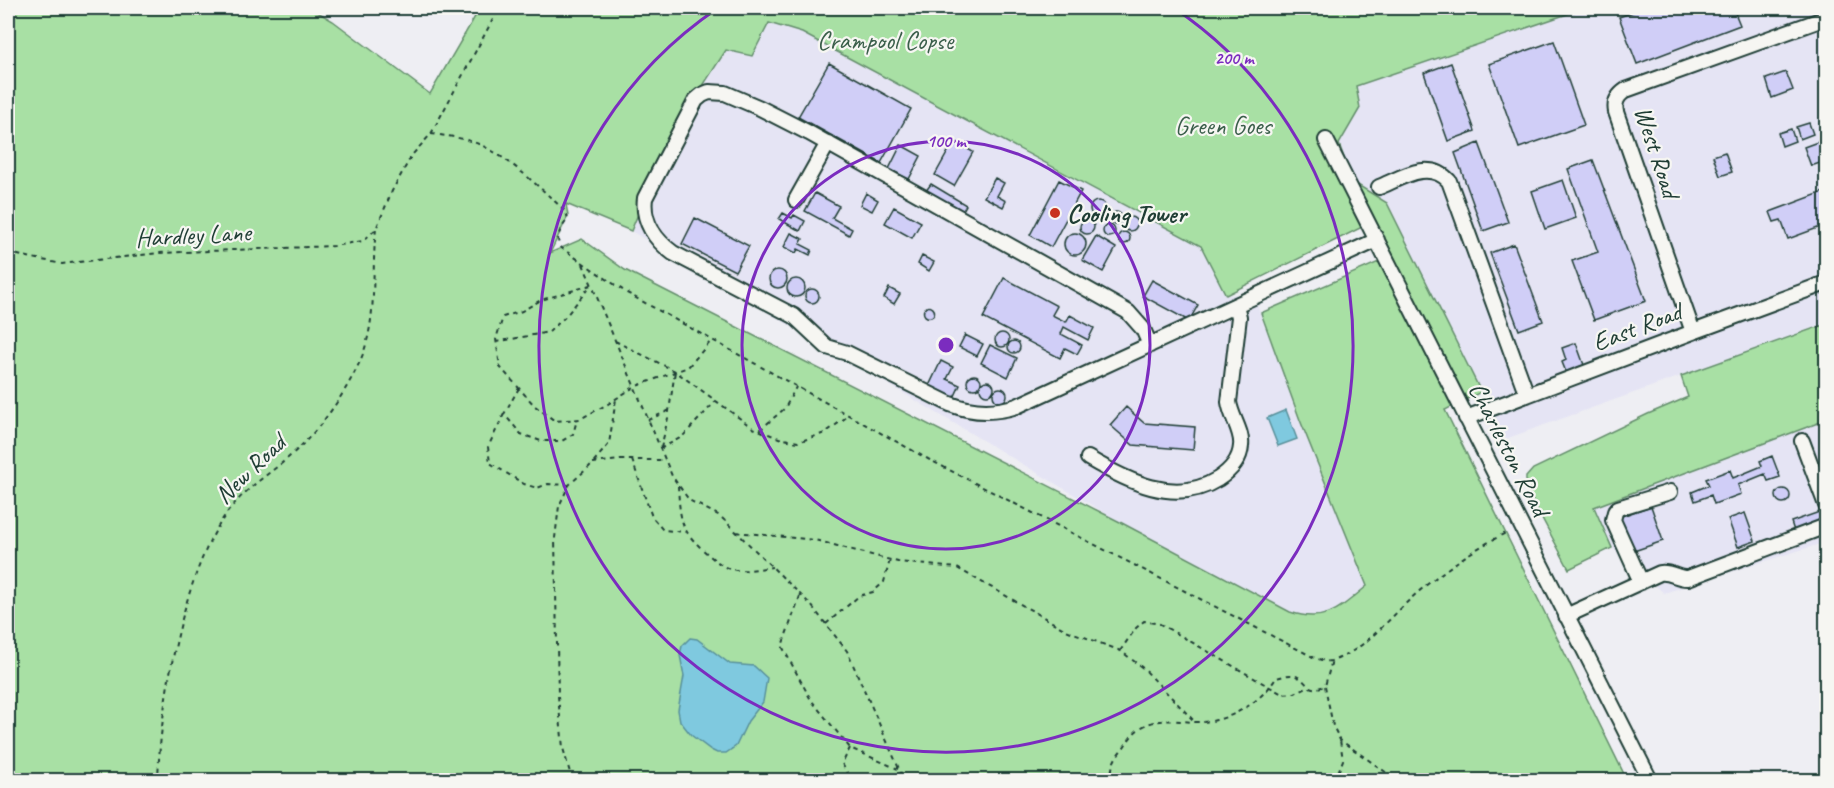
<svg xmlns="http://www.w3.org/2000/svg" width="1834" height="788" font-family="Caveat,sans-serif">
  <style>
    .built { fill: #e5e4f4 }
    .green { fill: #a8e0a4; stroke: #648e6c; stroke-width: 1.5; fill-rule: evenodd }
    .water { fill: #7fc9df; stroke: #59919b; stroke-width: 1.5 }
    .building { fill: #d0cef7; stroke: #1f3d34; stroke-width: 1.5 }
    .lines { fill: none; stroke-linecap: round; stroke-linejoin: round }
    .minor-casing { stroke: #1f3d34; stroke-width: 18 }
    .path { stroke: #1f3d34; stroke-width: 2; stroke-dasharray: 4.5 4.5; stroke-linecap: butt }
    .minor { stroke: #f6f6f2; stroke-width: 14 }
    .ring { fill: none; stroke: #7b2cbf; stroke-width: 3 }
    .poi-dot { fill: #c8321e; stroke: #f6f6f2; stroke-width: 2 }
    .labels { text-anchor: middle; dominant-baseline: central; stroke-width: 4.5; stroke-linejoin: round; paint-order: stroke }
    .park-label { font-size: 26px; fill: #3a5e4a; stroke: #f6f6f2 }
    .street-label { font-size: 26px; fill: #1f3d34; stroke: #f6f6f2 }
    .poi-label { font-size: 26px; font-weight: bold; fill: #1f3d34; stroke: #f6f6f2; text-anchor: start }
    .centre { fill: #7b2cbf; stroke: #f6f6f2; stroke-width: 3 }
    .ring-label { font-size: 18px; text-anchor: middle; font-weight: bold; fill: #7b2cbf; stroke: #f6f6f2; stroke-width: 4.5; stroke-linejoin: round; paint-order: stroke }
  </style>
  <rect width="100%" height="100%" fill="#eeeef3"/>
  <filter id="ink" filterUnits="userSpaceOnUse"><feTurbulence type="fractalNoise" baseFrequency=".0167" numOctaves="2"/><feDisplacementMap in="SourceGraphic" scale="12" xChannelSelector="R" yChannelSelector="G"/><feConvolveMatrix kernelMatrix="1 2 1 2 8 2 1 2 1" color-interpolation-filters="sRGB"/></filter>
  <g filter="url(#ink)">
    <path class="built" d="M1585,8H1826V324L1505,439L1387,203L1353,182L1339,144L1360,108L1356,86Z
      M769,23L802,33L1201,246L1226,295L1253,294L1300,420L1367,586L1331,614L1318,617L1303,616L1290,612L1120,522L631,231L669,138L726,50Z
      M1826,420V542L1664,593L1612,548L1593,507Z"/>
    <path class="green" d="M8,8H311L333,21L430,94L480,8H1585L1356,86L1360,108L1339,144L1353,182L1387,203L1481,392L1445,410L1627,780H8ZM769,23L802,33L1201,246L1226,295L1368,224L1386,259L1261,313L1300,420L1367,586C1340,608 1326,624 1290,612L1120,522L625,270L582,239L550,253L568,216L566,204L631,231L669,138L726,50L752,56Z
      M1826,324V420L1594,507L1612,548L1569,569L1526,488V477L1533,469L1648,414L1688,397L1681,376Z"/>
    <path class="water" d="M1286,410L1297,439L1278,446L1267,418Z
      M690,638L697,639L730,664L754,666L767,678L763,702L748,721L736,746L726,753H717L711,750L691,735L680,721L678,710L684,676L680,655L682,646Z"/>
    <path class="building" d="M1644,8H1733L1740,25L1637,64L1619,17Z
      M1554,41L1584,125L1519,148L1489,64Z
      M829,63L911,109L881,163L798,117Z
      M1451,63L1475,131L1448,141L1424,73Z
      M1786,72L1793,90L1772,98L1766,79Z
      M1809,123L1813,134L1800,139L1796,127Z
      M1791,129L1795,141L1782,146L1778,133Z
      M1823,140L1826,148V161L1811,166L1804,147Z
      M954,141L973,152L954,186L935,175Z
      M1479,143L1508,222L1483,231L1455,153Z
      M901,145L921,156L909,179L889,169Z
      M1725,152L1732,172L1720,176L1713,156Z
      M1593,160L1646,301L1594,320L1572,261L1598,252L1568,169Z
      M995,178L1004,183L997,196L1006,201L1003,207L984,197Z
      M1059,180L1081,191L1051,247L1030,235Z
      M1563,180L1576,218L1545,229L1532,191Z
      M931,184L966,205L961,214L925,192Z
      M1826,191V225L1788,239L1781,220L1774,222L1770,212Z
      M815,193L839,206L832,218L852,229L849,235L805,211Z
      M866,193L878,200L872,211L860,205Z
      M1090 209a8 8 0 1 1 16 0a8 8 0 1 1-16 0Z
      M894,207L921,222L912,238L885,223Z
      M1110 218a6 6 0 1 1 12 0a6 6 0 1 1-12 0Z
      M783,213L792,218L794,215L805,221L800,231L779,219Z
      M1123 224a7 7 0 1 1 14 0a7 7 0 1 1-14 0Z
      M695,218L749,246L735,271L682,244Z
      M1080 227a7 7 0 1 1 14 0a7 7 0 1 1-14 0Z
      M1103 231a6 6 0 1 1 12 0a6 6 0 1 1-12 0Z
      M1118 238a6 6 0 1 1 12 0a6 6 0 1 1-12 0Z
      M791,233L803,239L800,244L812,250L810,255L798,249L796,253L784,247Z
      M1064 244a11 11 0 1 1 22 0a11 11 0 1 1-22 0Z
      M1096,236L1116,248L1103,272L1082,260Z
      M1514,244L1543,321L1519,330L1490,253Z
      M922,256L934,262L929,271L918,264Z
      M769 279a9 9 0 1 1 18 0a9 9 0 1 1-18 0Z
      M1004,278L1057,306L1052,315L1066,322L1070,315L1094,328L1088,340L1064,327L1061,334L1082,345L1077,354L1065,348L1060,358L983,318Z
      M787 288a9 9 0 1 1 18 0a9 9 0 1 1-18 0Z
      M1152,280L1198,305L1189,321L1143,296Z
      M889,288L900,294L894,304L884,298Z
      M805 296a7 7 0 1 1 14 0a7 7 0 1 1-14 0Z
      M923.5 312a5.5 5.5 0 1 1 11 0a5.5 5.5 0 1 1-11 0Z
      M995 340a7 7 0 1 1 14 0a7 7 0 1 1-14 0Z
      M965,335L983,344L977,356L959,347Z
      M1008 347a6 6 0 1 1 12 0a6 6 0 1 1-12 0Z
      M1576,343L1584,365L1566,372L1562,362L1566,360L1562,348Z
      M990,345L1017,358L1008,377L981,363Z
      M941,361L953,367L947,379L960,385L954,398L929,386Z
      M967 382a7 7 0 1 1 14 0a7 7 0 1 1-14 0Z
      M980 388a7 7 0 1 1 14 0a7 7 0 1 1-14 0Z
      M993 395a7 7 0 1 1 14 0a7 7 0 1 1-14 0Z
      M1126,407L1144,423L1195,427L1193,450L1133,445L1110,425Z
      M1772,456L1780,477L1768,481L1765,474L1738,485L1741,494L1714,504L1711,495L1695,501L1692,492L1709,485L1706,479L1730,470L1733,478L1762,466L1760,461Z
      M1776 496a7 7 0 1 1 14 0a7 7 0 1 1-14 0Z
      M1651,506L1663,541L1631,552L1619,517Z
      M1825,510L1826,534L1798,543L1791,522Z
      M1745,513L1755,541L1738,547L1728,519Z"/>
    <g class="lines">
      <g class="minor-casing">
        <path id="minor" d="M1326,140L1650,780
          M1379,187C1401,178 1429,159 1449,181L1527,395
          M796,200L828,143
          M1693,332L1616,112C1614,102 1617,96 1626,90L1826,18
          M1150,345L1143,329L1128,312L809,133L760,108L725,93L709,92L702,95L696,100L645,198C642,221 655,240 673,253L794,316L827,347L847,353L950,404C973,413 995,413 1017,406L1377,240
          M1466,418L1693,332L1826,283
          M1802,441L1826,505
          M1088,458C1127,481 1175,506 1218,479C1230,471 1240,461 1241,446C1243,432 1231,417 1229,402L1239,317L1236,305
          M1641,582L1613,520L1615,512L1618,508L1670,492
          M1566,616L1660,573C1670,571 1678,579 1688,578L1826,526"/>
      </g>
      <path class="path" d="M431,134C448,136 465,138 481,145C509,158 543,190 566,212L568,219C561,228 555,236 560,247L627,293L928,459L1313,657C1319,659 1325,662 1331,661C1364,652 1392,615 1417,593C1445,569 1475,548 1508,532
        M8,253L62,264L159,253L334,246L363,241L376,229L392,191L412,155L431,134L499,8
        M583,264L672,476L689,500L720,516L811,605L847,651L904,780
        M591,285L541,300L522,311L503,317L496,339L500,367L535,406L555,421L580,419L608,404L634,387L688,367L712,340
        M615,341L675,371L753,428L779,438L798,442L825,433L848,416
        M496,342L549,332L565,317L591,285
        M519,388L504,414L521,434L541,441H562L573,434L577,420
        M504,414L488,447L490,463L524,484L537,488L548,484L568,485
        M648,420L670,410
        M760,430L785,408L796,387
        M661,448L668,418L675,371
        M660,449L682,437L716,401
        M632,460L652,517L663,530L686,532
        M593,463L620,460H665
        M678,486C679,500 679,520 687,532C692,541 720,567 730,569C743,572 758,569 772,567
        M736,532L815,540L898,562L957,568L1066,630L1121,651L1144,669L1195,722
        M800,596L782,646L811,700L850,748L898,769
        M826,624L859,596L873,592L884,582L890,560
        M1120,651L1136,628L1144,621L1160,624L1282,694L1295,693L1307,687
        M1325,686L1333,726L1340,740L1397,780
        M850,748L842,764L852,780
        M158,780C160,706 184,556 237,501C252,484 272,472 289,457C319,431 345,395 361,359C378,318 371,273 376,229
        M572,780L563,748L558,696L555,538L559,506L569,485L589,467L609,444L616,399
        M1112,780C1110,766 1115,757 1124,747C1128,741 1133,733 1139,729C1162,712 1191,727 1216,720C1239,715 1264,698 1276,678C1282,677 1290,673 1296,676C1310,682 1305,693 1325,686L1332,660
        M1335,780L1343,760L1340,740"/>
      <use href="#minor" class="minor"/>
    </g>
  </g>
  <g class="ring">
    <circle cx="946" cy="345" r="204"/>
    <path d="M1174 8A407 407 0 1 1 718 8"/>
  </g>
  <circle class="poi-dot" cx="1055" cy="213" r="6"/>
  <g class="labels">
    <g class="park-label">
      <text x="885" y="40">Crampool Copse</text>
      <text x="1223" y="125">Green Goes</text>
    </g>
    <g class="street-label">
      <text transform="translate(1657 152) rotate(72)">West Road</text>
      <text transform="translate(193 235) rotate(-3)">Hardley Lane</text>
      <text transform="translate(1637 327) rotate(-21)">East Road</text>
      <text transform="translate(1509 449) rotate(63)">Charleston Road</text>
      <text transform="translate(250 469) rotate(-44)">New Road</text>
    </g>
    <g class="poi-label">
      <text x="1067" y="213">Cooling Tower</text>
    </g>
  </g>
  <circle cx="946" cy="345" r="9" class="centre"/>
  <g class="ring-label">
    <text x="1234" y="64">200 m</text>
    <text x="946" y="147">100 m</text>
  </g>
  <rect width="1834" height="788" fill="none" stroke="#f6f6f2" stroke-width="30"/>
  <rect x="15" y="15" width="1804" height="758" fill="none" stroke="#1f3d34" stroke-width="2" filter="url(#ink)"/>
</svg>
